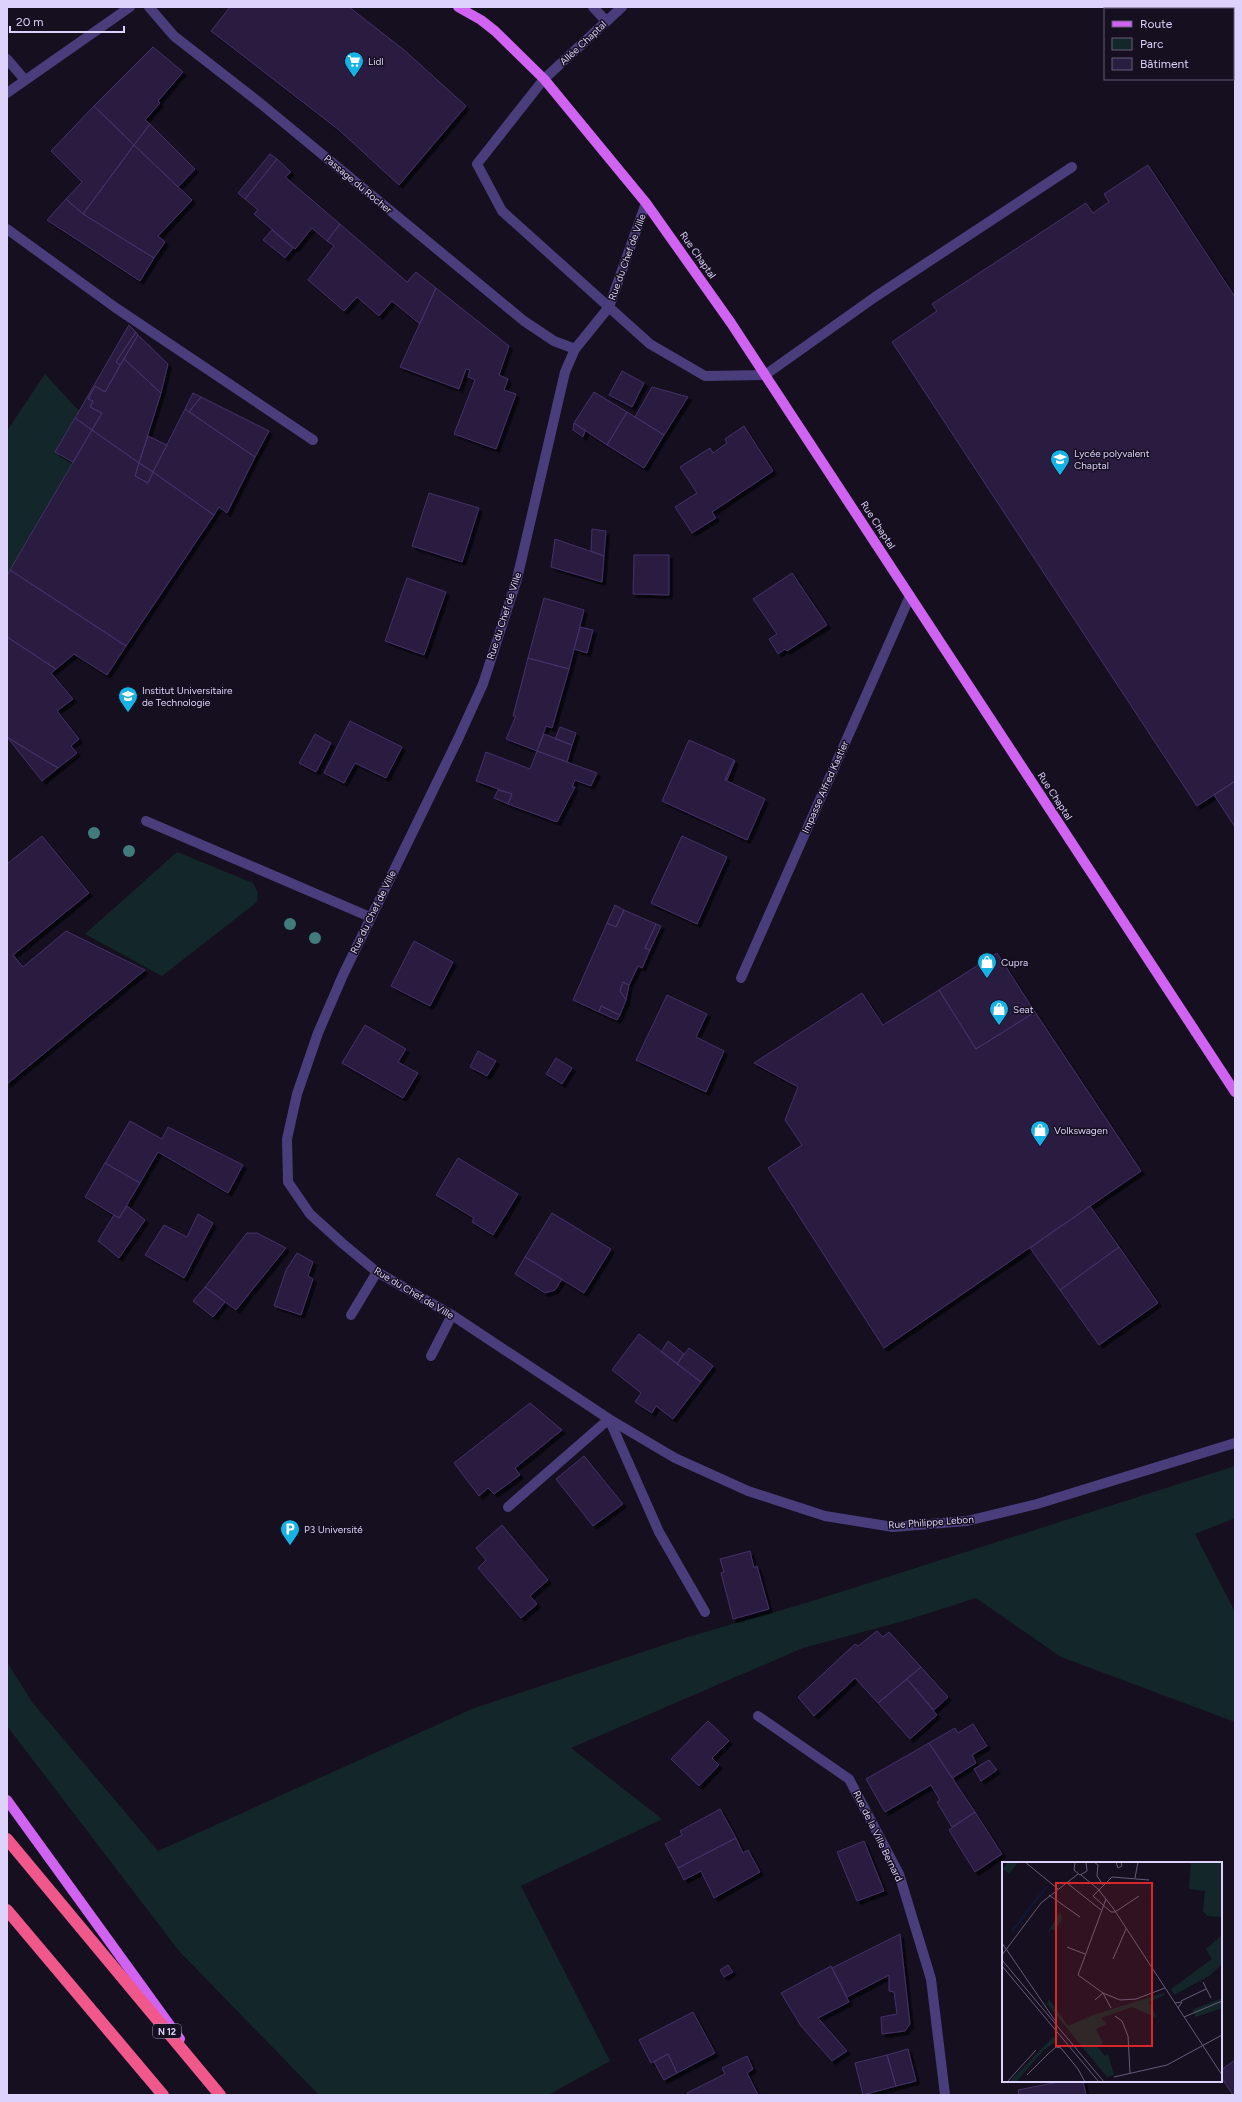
<svg xmlns="http://www.w3.org/2000/svg" width="1242" height="2102" font-family="Figtree,sans-serif">
  <style>
    .green { fill: #13272a }
    .building { fill: #291d40; stroke: #443169; filter: url(#shadow) }
    .lines { fill: none; stroke-linecap: round; stroke-linejoin: round }
    .minor { stroke: #493e7b; stroke-width: 10 }
    .major { stroke: #d063f1; stroke-width: 10 }
    .highway { stroke: #f0588b; stroke-width: 12 }
    .tree { fill: #417b7c }
    .labels { text-anchor: middle; dominant-baseline: central; stroke-width: 3; stroke-linejoin: round; paint-order: stroke }
    .shield { fill: #150f20; stroke: #a198b9; stroke-width: 1 }
    .shield-label { font-size: 9px; font-weight: bold; fill: #ddd2fb }
    .street-label { font-size: 10px; fill: #ddd2fb; stroke: #150f20 }
    .poi-label { font-size: 10px; fill: #ddd2fb; stroke: #150f20; text-anchor: start }
    .inset-river { fill: none; stroke: #0e183b; stroke-width: 2 }
    .inset-road { fill: none; stroke: #655d78; stroke-width: 1 }
    .view { fill: #d62828; fill-opacity: 0.15; stroke: #d62828; stroke-width: 2 }
    .inset-edge { fill: none; stroke: #ddd2fb; stroke-width: 2 }
  </style>
  <defs>
    <filter id="shadow"><feDropShadow dx="3.5" dy="3.5" stdDeviation="0" flood-color="#0009"/></filter>
  </defs>
  <rect width="100%" height="100%" fill="#150f20"/>
  <path class="green" d="M45,374L79,411L55,452L73,462L7,575V431Z
    M177,852L253,883L258,893L257,902L162,976L85,934Z
    M1235,1466V1518L1195,1534L1235,1612V1722L1061,1657L976,1598L907,1620L803,1648L571,1748L662,1819L521,1886L610,2061L548,2095H319L179,1951L7,1726V1662L32,1702L158,1851L472,1709L688,1637L806,1603Z"/>
  <path class="building" d="M230,7H349L404,50L466,106L399,185L339,130L211,31Z
    M153,47L183,72L158,101L160,103L145,120L150,124L134,145L94,106Z
    M94,106L134,145L83,214L66,199L82,182L51,151Z
    M150,124L195,169L178,187L134,145Z
    M134,145L192,200L158,236L165,242L154,258L83,214Z
    M270,154L277,159L245,199L238,193Z
    M277,159L291,172L285,177L340,224L327,241L312,228L295,249L254,214L258,210L245,199Z
    M1148,165L1235,297V781L1197,806L892,342L937,311L932,304L1086,203L1093,213L1109,202L1104,194Z
    M66,199L83,214L154,258L140,281L47,220Z
    M340,224L407,282L416,272L436,288L420,324L392,301L379,316L357,297L344,311L308,280L334,246L327,241Z
    M272,230L293,248L285,258L263,240Z
    M436,288L509,346L499,375L508,379L504,390L516,394L496,449L454,434L475,380L468,377L470,370L466,369L459,389L400,367Z
    M129,325L136,332L116,362L120,365L105,392L95,386L88,399L93,401L90,407L102,413L92,430L75,418Z
    M136,332L138,335L120,365L116,362Z
    M138,335L168,364L161,393L124,359Z
    M124,359L161,393L139,463L92,430L102,413L90,407L93,401L88,399L95,386L105,392Z
    M622,371L644,383L632,407L609,395Z
    M652,387L688,397L664,435L635,417Z
    M594,392L627,412L607,445L574,423Z
    M193,393L201,397L189,412L185,409Z
    M201,397L269,431L255,457L189,412Z
    M185,409L255,457L227,513L219,507L214,515L153,472Z
    M627,412L664,435L644,468L607,445Z
    M75,418L92,430L73,462L55,452Z
    M574,423L585,431L583,437L573,430Z
    M744,426L773,471L712,512L716,518L692,533L675,507L697,493L680,467L710,448L713,453L727,443L725,439Z
    M92,430L139,463L135,476L148,483L153,472L214,515L126,646L10,570Z
    M148,436L167,445L153,472L139,463Z
    M139,463L153,472L148,483L135,476Z
    M429,493L479,508L462,562L412,546Z
    M592,529L606,531L604,556L591,551Z
    M555,539L604,556L602,582L551,567Z
    M634,555H669V595L633,594Z
    M10,570L126,646L107,675L74,654L56,669L7,637V576Z
    M792,573L827,625L787,651L785,649L778,654L769,639L777,634L753,599Z
    M407,578L446,592L424,655L385,641Z
    M544,598L584,610L569,669L528,658Z
    M580,627L593,630L587,653L574,649Z
    M7,637L56,669L51,673L73,699L57,711L79,739L71,746L77,753L58,768L7,737Z
    M528,658L569,669L552,728L546,726L537,751L506,739L516,716H513Z
    M350,721L402,747L386,778L355,763L344,783L324,773Z
    M560,727L576,733L572,745L555,739Z
    M315,734L331,743L316,772L299,763Z
    M544,734L572,745L567,762L537,751Z
    M7,737L31,752L58,768L42,781Z
    M689,740L734,760L725,780L765,799L747,840L662,801Z
    M537,751L597,773L591,786L575,780L572,787H575L557,822L508,804L512,794L476,781L486,752L530,769Z
    M734,760L735,761L727,780H725Z
    M1235,781V827L1214,795Z
    M498,790L512,794L508,804L494,798Z
    M42,836L89,893L13,955L23,967L66,931L145,970L7,1084V864Z
    M682,836L727,857L697,924L651,903Z
    M615,905L624,910L616,927L607,923Z
    M624,910L656,924L645,948L650,950L642,968L638,966L629,985L623,982L620,991L626,1000L620,1015L601,1006L599,1012L573,1000L607,923L616,927Z
    M656,924L661,926L650,950L645,948Z
    M414,941L453,962L430,1006L391,986Z
    M997,953L1035,1012L976,1049L939,990Z
    M623,982L629,985L626,1000L620,991Z
    M939,990L976,1049L1035,1012L1141,1171L884,1348L768,1168L802,1145L785,1120L798,1087L754,1063L862,993L883,1025Z
    M667,995L707,1014L696,1037L724,1051L706,1092L636,1060Z
    M601,1006L620,1015L617,1020L599,1012Z
    M365,1025L406,1049L398,1062L418,1073L403,1098L342,1063Z
    M478,1051L496,1061L487,1076L470,1067Z
    M556,1058L572,1068L562,1084L546,1074Z
    M130,1121L162,1139L168,1127L243,1165L228,1193L158,1152L140,1183L105,1163Z
    M458,1158L518,1194L493,1235L472,1222L474,1218L436,1195Z
    M105,1163L140,1183L119,1218L85,1197Z
    M127,1206L145,1220L119,1258L98,1241L114,1215L119,1218Z
    M1090,1206L1119,1247L1060,1290L1030,1248Z
    M552,1213L611,1249L584,1293L525,1257Z
    M198,1214L213,1223L184,1278L145,1255L164,1225L187,1237Z
    M247,1233H257L286,1248L236,1310L205,1287Z
    M1119,1247L1158,1303L1099,1345L1060,1290Z
    M297,1253L313,1262L308,1276L313,1279L301,1315L274,1306L286,1270Z
    M525,1257L562,1279L555,1290L545,1293L515,1274Z
    M205,1287L225,1302L213,1317L193,1301Z
    M639,1334L701,1382L673,1419L656,1406L652,1413L635,1402L641,1393L612,1370Z
    M668,1341L684,1354L677,1364L661,1352Z
    M689,1348L713,1366L701,1382L677,1364Z
    M530,1403L562,1430L515,1468L520,1475L494,1494L488,1488L479,1496L454,1463Z
    M584,1456L623,1504L593,1526L556,1479Z
    M502,1525L548,1580L530,1596L537,1604L521,1618L478,1568L486,1560L476,1548Z
    M750,1551L754,1568L757,1566L769,1609L733,1619L721,1573L724,1572L720,1559Z
    M877,1631L883,1637L889,1632L921,1667L878,1703L855,1678L814,1716L798,1697L855,1644L858,1646Z
    M921,1667L948,1697L934,1710L907,1679Z
    M907,1679L937,1715L910,1739L878,1703Z
    M708,1721L729,1741L712,1758L719,1765L699,1786L671,1759Z
    M973,1724L987,1746L972,1755L976,1763L952,1778L929,1743L955,1728L958,1733Z
    M929,1743L975,1812L952,1827L937,1802L940,1800L931,1785L885,1812L866,1779Z
    M989,1760L997,1770L981,1781L974,1769Z
    M720,1809L736,1838L678,1868L665,1844L682,1835L680,1831Z
    M975,1812L1002,1854L975,1872L949,1830Z
    M736,1838L743,1853L748,1850L760,1872L714,1898L701,1871L684,1880L678,1868Z
    M864,1841L884,1891L857,1901L837,1852Z
    M900,1934L910,2024L905,2031L882,2034L881,2017L897,2014L894,1992L889,1991V1975L847,1997L832,1968Z
    M728,1965L733,1972L724,1977L720,1970Z
    M831,1966L849,2002L818,2018L847,2051L832,2061L801,2026L781,1993Z
    M693,2012L715,2053L677,2073L668,2054L651,2063L639,2040Z
    M908,2049L916,2081L896,2086L887,2055Z
    M668,2054L677,2073L664,2080L654,2062Z
    M887,2055L896,2086L863,2095L855,2063Z
    M747,2056L753,2069L747,2073L758,2095H688L687,2093L725,2074L722,2068Z
    M1235,2060V2095H1233L1221,2077V2070Z
    M1063,2081H1083L1086,2095H1019L1018,2090Z"/>
  <g class="lines">
    <path class="minor" d="M149,7L174,36L260,103L524,321L554,341L575,349
      M593,7L606,21
      M622,7L544,79L477,164L502,211L650,344L705,376L765,375L875,297L1072,167
      M7,59L25,80
      M7,93L130,7
      M646,203L609,307L575,349L565,372L517,579L483,684L458,739L343,975L318,1033L297,1094L287,1139L288,1182L310,1214L342,1243L377,1272L452,1315L609,1419L675,1458L748,1491L825,1516L893,1527L967,1521L1037,1504L1235,1443
      M7,229L116,308L313,440
      M146,821L370,917
      M741,978L910,596
      M351,1315L377,1272
      M431,1356L452,1315
      M508,1507L609,1419L659,1532L705,1612
      M758,1716L849,1779L899,1874L931,1979L945,2095"/>
    <path class="major" d="M458,7L481,20L495,31L544,79L646,203L731,323L1235,1092
      M7,1800L180,2039"/>
    <path class="highway" d="M7,1839L220,2095
      M7,1910L163,2095"/>
  </g>
  <g class="tree">
    <circle cx="94" cy="833" r="6"/>
    <circle cx="129" cy="851" r="6"/>
    <circle cx="290" cy="924" r="6"/>
    <circle cx="315" cy="938" r="6"/>
  </g>
  <defs>
    <g id="supermarket-pin" transform="scale(1)"><path d="M0 17L-7.5 6A9.5 9.5 0 1 1 7.5 6Z" fill="#14b2e5" stroke="#150f20"/><path d="M-6-5.5h2.5l.6 2H6L4.5 2H-2.5L-4.4-4H-6ZM-1.5 3.2a1.3 1.3 0 1 0 .1 0ZM3 3.2a1.3 1.3 0 1 0 .1 0Z" fill="#fff"/></g>
    <g id="school-pin" transform="scale(1)"><path d="M0 17L-7.5 6A9.5 9.5 0 1 1 7.5 6Z" fill="#14b2e5" stroke="#150f20"/><path d="M0-5L7-2L0 1L-7-2ZM-4 1L0 2.5L4 1V4Q0 6-4 4Z" fill="#fff"/></g>
    <g id="university-pin" transform="scale(1)"><path d="M0 17L-7.5 6A9.5 9.5 0 1 1 7.5 6Z" fill="#14b2e5" stroke="#150f20"/><path d="M0-5L7-2L0 1L-7-2ZM-4 1L0 2.5L4 1V4Q0 6-4 4Z" fill="#fff"/></g>
    <g id="shop-pin" transform="scale(1)"><path d="M0 17L-7.5 6A9.5 9.5 0 1 1 7.5 6Z" fill="#14b2e5" stroke="#150f20"/><path d="M-5-2.5h2.3a2.7 3.5 0 0 1 5.4 0H5L5.5 6h-11ZM-1.5-2.5h3a1.5 2.3 0 0 0-3 0Z" fill="#fff"/></g>
    <g id="parking-pin" transform="scale(1)"><path d="M0 17L-7.5 6A9.5 9.5 0 1 1 7.5 6Z" fill="#14b2e5" stroke="#150f20"/><path d="M-3.5-5.5H1a3.5 3.5 0 0 1 0 7H-1V5.5H-3.5ZM-1-3.4V-.6H.8a1.4 1.4 0 0 0 0-2.8Z" fill="#fff"/></g>
  </defs>
  <g fill-rule="evenodd">
    <use href="#supermarket-pin" x="354" y="61"/>
    <use href="#school-pin" x="1060" y="459"/>
    <use href="#university-pin" x="128" y="696"/>
    <use href="#shop-pin" x="987" y="962"/>
    <use href="#shop-pin" x="999" y="1009"/>
    <use href="#shop-pin" x="1040" y="1130"/>
    <use href="#parking-pin" x="290" y="1529"/>
  </g>
  <g class="labels">
    <rect class="shield" x="153" y="2024" width="28" height="14" rx="3"/>
    <g class="shield-label">
      <text x="167" y="2031">N 12</text>
    </g>
    <g class="street-label">
      <text transform="translate(583 43) rotate(-43)">Allée Chaptal</text>
      <text transform="translate(358 184) rotate(40)">Passage du Rocher</text>
      <text transform="translate(698 255) rotate(55)">Rue Chaptal</text>
      <text transform="translate(627 257) rotate(-70)">Rue du Chef de Ville</text>
      <text transform="translate(878 525) rotate(57)">Rue Chaptal</text>
      <text transform="translate(504 616) rotate(-72)">Rue du Chef de Ville</text>
      <text transform="translate(825 787) rotate(-66)">Impasse Alfred Kastler</text>
      <text transform="translate(1055 796) rotate(57)">Rue Chaptal</text>
      <text transform="translate(373 912) rotate(-64)">Rue du Chef de Ville</text>
      <text transform="translate(414 1293) rotate(31)">Rue du Chef de Ville</text>
      <text transform="translate(931 1522) rotate(-4)">Rue Philippe Lebon</text>
      <text transform="translate(878 1836) rotate(64)">Rue de la Ville Bernard</text>
    </g>
    <g class="poi-label">
      <text x="368" y="61">Lidl</text>
      <text x="1074" y="453">Lycée polyvalent<tspan x="1074" dy="12">Chaptal</tspan></text>
      <text x="142" y="690">Institut Universitaire<tspan x="142" dy="12">de Technologie</tspan></text>
      <text x="1001" y="962">Cupra</text>
      <text x="1013" y="1009">Seat</text>
      <text x="1054" y="1130">Volkswagen</text>
      <text x="304" y="1529">P3 Université</text>
    </g>
  </g>
  <g transform="translate(1002 1862)">
    <rect width="220" height="220" fill="#150f20"/>
    <path d="M6,0H16L7,12L1,7ZM189,0H220V55L206,54L201,49L203,29L187,27ZM58,50L60,57L53,69L50,67L46,70ZM220,73V102L207,114L172,133L169,127L210,97L204,87ZM162,131L163,133L147,140L155,156L130,145L99,156L105,162L94,167L101,181L95,184L103,194L106,192L112,213L105,215L45,142L47,137L66,164L91,153ZM220,136V146L194,155L190,148ZM52,174L55,179L42,188L14,220H7Z" fill="#13272a"/>
    <path class="inset-river" d="M10,69L45,24"/>
    <path class="inset-road" d="M23,0L56,27M73,0L72,8L78,13L85,9L84,0M92,0L96,3L95,14L101,23M114,0L116,6L120,4L119,0M79,13L96,27L111,46L220,213M133,16L136,0M65,21L99,48M47,33L78,55M137,34L113,50H109L91,34L110,15L147,18M104,37L76,113L101,131L118,138L134,137L163,126M0,81L54,160M65,85L83,92M0,93L39,41L76,12M111,97L124,67M0,98L102,220M0,104L97,220M201,120L209,136M93,138L101,131L109,146M179,139L204,127M173,141L180,140L176,146M113,154L120,159L126,174L128,211M182,155L220,139M25,213L46,192L54,185L59,186L76,207L83,220M112,215L165,203L220,173M5,220L34,188"/>
    <path class="view" d="M54,21H150V184H54Z"/>
    <rect width="220" height="220" class="inset-edge"/>
  </g>
  <rect width="1242" height="2102" fill="none" stroke="#ddd2fb" stroke-width="16"/>
  <rect x="1104" y="8" width="130" height="72" fill="#150f20" stroke="#655d78"/>
  <rect x="1112" y="21" width="20" height="6" fill="#d063f1" stroke="#655d78"/>
  <text x="1140" y="28" font-size="12" fill="#ddd2fb">Route</text>
  <rect x="1112" y="38" width="20" height="12" fill="#13272a" stroke="#655d78"/>
  <text x="1140" y="48" font-size="12" fill="#ddd2fb">Parc</text>
  <rect x="1112" y="58" width="20" height="12" fill="#291d40" stroke="#655d78"/>
  <text x="1140" y="68" font-size="12" fill="#ddd2fb">Bâtiment</text>
  <path d="M10 26v6h114v-6" fill="none" stroke="#ddd2fb" stroke-width="2"/>
  <text x="16" y="26" font-size="12" fill="#ddd2fb" stroke="#150f20" stroke-width="3" paint-order="stroke">20 m</text>
</svg>
